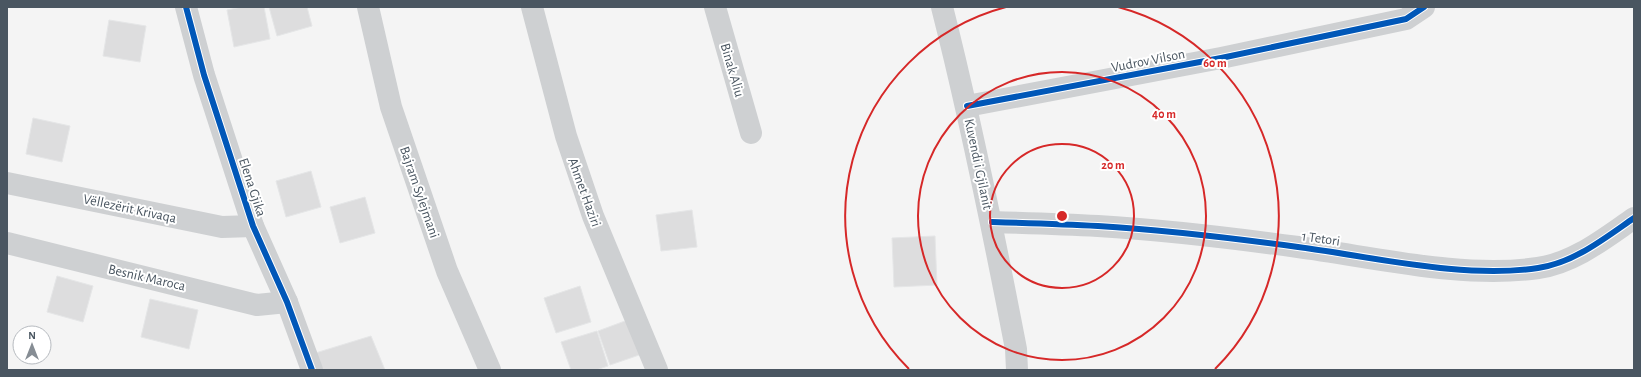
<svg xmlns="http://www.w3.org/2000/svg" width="1641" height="377" viewBox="0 0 1641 377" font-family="'Alegreya Sans',sans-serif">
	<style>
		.building { fill: #ddddde; stroke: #e5e6e7 }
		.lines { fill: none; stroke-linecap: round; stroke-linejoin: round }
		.street { stroke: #ced0d2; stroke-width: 22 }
		.cycleway-casing { stroke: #fff; stroke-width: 8 }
		.cycleway { stroke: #0057b8; stroke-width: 6 }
		.ring { fill: none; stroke: #d62828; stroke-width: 2 }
		.labels { text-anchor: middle; stroke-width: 4; stroke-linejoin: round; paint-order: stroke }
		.street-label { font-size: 14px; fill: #4a5661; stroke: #fff }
		.centre { fill: #d62828; stroke: #fff; stroke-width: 2 }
		.ring-label { font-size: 12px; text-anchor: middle; font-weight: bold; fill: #d62828; stroke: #fff; stroke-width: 4; stroke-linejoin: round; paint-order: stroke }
	</style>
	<rect width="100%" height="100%" fill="#f4f4f4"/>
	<g class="building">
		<path d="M 242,7 L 264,7 L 270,39 L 234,47 L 227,10 Z"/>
		<path d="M 269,7 L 307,7 L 312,26 L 277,36 Z"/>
		<path d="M 109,20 L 146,26 L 140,62 L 103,56 Z"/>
		<path d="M 33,118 L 70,126 L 62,162 L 26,154 Z"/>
		<path d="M 311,171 L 321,207 L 286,217 L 276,181 Z"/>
		<path d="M 365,197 L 375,233 L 340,243 L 330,207 Z"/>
		<path d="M 692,210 L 697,247 L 661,251 L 656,215 Z"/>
		<path d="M 935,236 L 937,285 L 894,287 L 892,238 Z"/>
		<path d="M 57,276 L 93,286 L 83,322 L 47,312 Z"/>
		<path d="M 580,286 L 591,322 L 556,333 L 544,298 Z"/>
		<path d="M 150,299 L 198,310 L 189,349 L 141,337 Z"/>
		<path d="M 633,318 L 645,353 L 610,365 L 598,331 Z"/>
		<path d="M 597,331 L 608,366 L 596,370 L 571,370 L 561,342 Z"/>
		<path d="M 371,336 L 385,370 L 315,370 L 309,355 Z"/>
	</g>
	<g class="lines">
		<g class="street">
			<path d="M 186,7 L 204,75 L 253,226 L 287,302 L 312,370"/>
			<path d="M 368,7 L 391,107 L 447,271 L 490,370"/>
			<path d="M 532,7 L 566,136 L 593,216 L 657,370"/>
			<path d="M 715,7 L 751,133"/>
			<path d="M 942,7 C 971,121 994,235 1016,349 L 1017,370"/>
			<path d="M 967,106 L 1221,58 L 1406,19 L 1424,7"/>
			<path d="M 7,183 L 222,227 L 253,226"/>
			<path d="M 992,222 C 1027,223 1062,224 1098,226 C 1165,230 1232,238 1298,247 C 1374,257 1463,279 1538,268 C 1574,263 1605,238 1634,218"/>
			<path d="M 7,243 L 257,305 L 287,302"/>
		</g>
		<defs>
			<g id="cycleway">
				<path d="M 186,7 L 204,75 L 253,226 L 287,302 L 312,370"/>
				<path d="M 967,106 L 1221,58 L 1406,19 L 1424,7"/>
				<path d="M 992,222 C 1027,223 1062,224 1098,226 C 1165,230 1232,238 1298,247 C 1374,257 1463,279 1538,268 C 1574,263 1605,238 1634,218"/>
			</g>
		</defs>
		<use href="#cycleway" class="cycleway-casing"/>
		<use href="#cycleway" class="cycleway"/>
	</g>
	<g class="ring">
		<circle cx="1062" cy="216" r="72"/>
		<circle cx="1062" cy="216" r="144"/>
		<path d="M909 369A216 216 0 0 1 1006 7M1118 7A216 216 0 0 1 1215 369"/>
	</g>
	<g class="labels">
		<g class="street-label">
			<text transform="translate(1148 60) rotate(-11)" y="5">Vudrov Vilson</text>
			<text transform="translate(733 70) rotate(74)" y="5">Binak Aliu</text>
			<text transform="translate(979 164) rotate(78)" y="5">Kuvendi i Gjilanit</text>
			<text transform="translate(253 187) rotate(72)" y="5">Elena Gjika</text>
			<text transform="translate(420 192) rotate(71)" y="5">Bajram Sylejmani</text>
			<text transform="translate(585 192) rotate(70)" y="5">Ahmet Haziri</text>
			<text transform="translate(130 208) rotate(12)" y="5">Vëllezërit Krivaqa</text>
			<text transform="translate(1321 238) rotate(8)" y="5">1 Tetori</text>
			<text transform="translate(147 277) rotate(13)" y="5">Besnik Maroca</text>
		</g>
	</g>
	<circle cx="1062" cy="216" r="6" class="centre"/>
	<g class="ring-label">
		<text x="1215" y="67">60 m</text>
		<text x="1164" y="118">40 m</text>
		<text x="1113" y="169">20 m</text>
	</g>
	<rect width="1641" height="377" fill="none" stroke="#4a5661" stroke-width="16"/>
	<g transform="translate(32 345)"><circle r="19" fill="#ffffff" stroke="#b7bbc0"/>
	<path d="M0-3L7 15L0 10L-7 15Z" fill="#868d94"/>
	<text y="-6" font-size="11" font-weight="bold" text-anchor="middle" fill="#4a5661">N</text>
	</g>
</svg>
